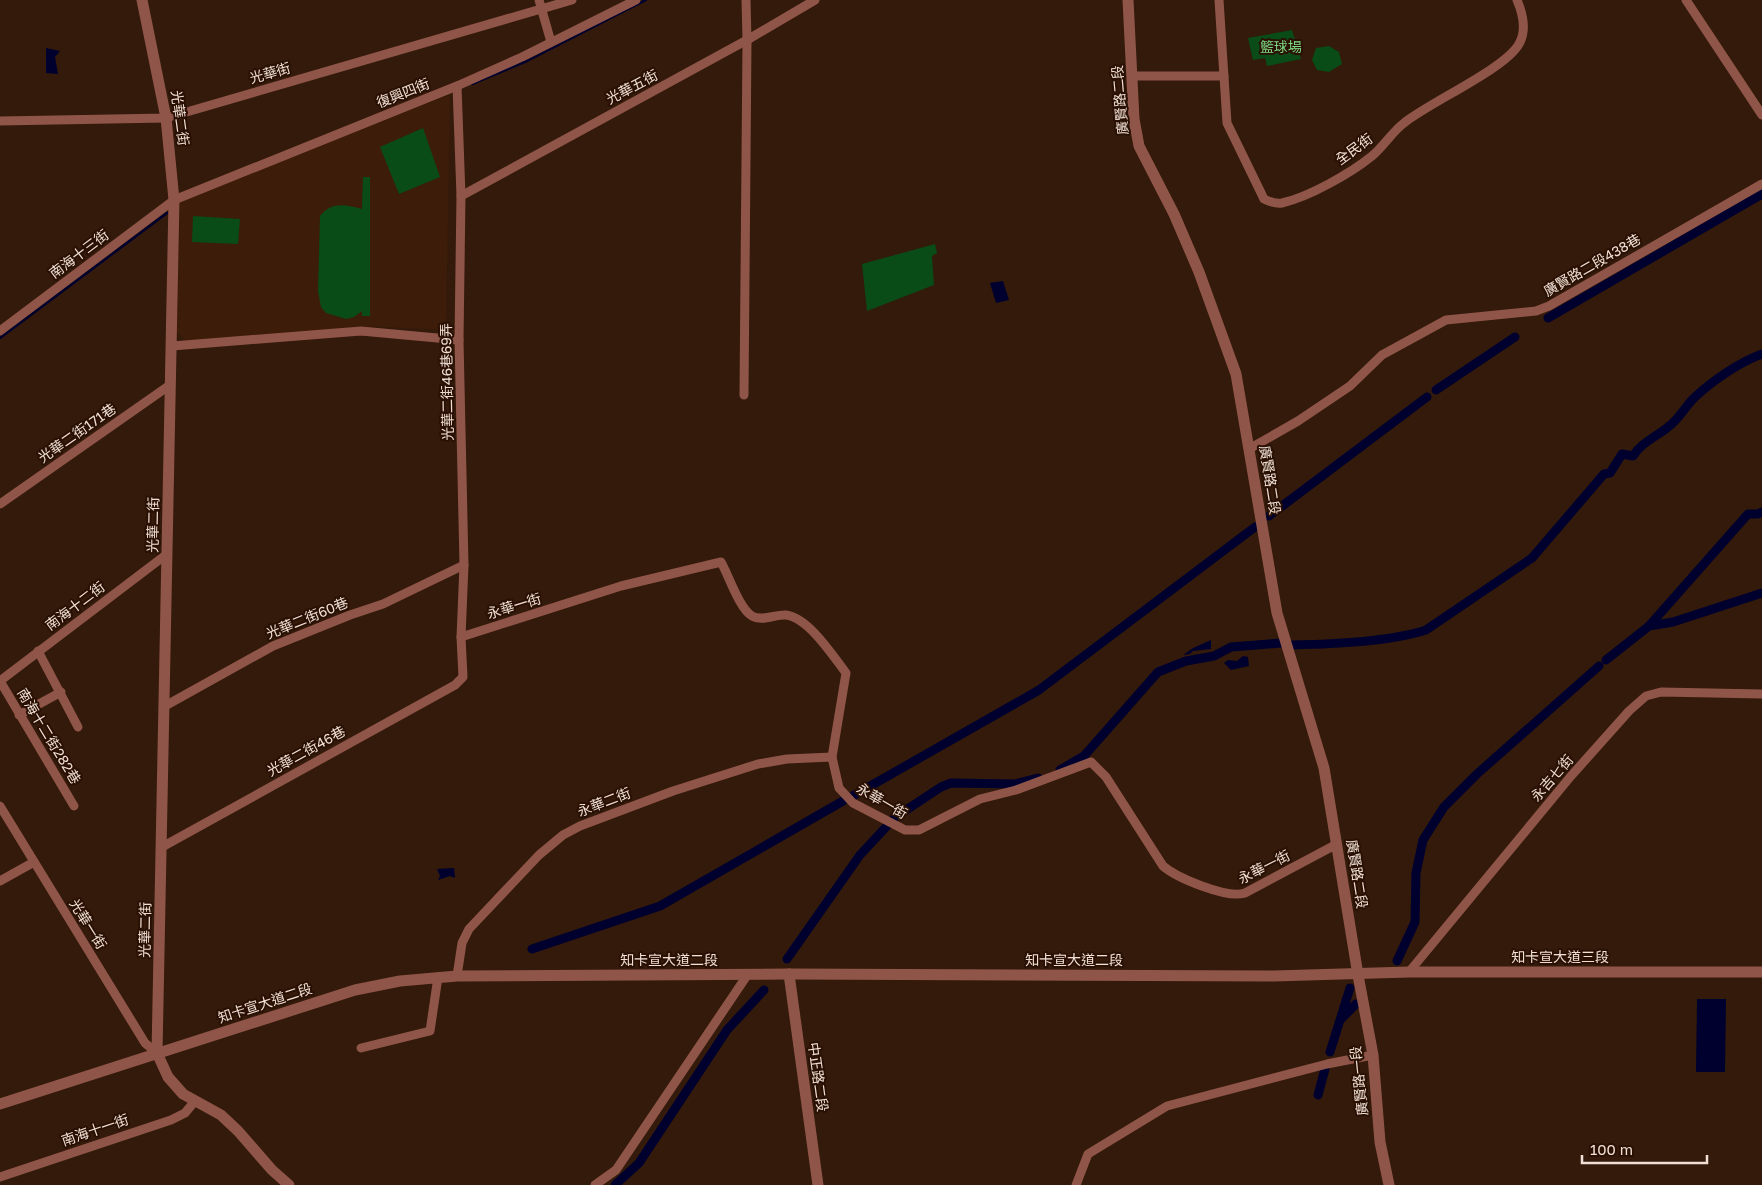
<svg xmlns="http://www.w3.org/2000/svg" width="1762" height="1185" viewBox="0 0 1762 1185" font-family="'Golos Text','Noto Sans TC',sans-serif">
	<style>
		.built { fill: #3d1d09 }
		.green { fill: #094c17 }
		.water { fill: #00002f }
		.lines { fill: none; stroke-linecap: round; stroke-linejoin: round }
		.stream { stroke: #00002f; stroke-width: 2.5 }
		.canal { stroke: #00002f; stroke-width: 9 }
		.minor { stroke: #905549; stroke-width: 9 }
		.tertiary { stroke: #905549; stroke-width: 11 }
		.labels { text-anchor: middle; stroke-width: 4; stroke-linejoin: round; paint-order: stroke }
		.park-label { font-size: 14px; fill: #7cda83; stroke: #291003 }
		.street-label { font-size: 14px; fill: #f1dfd5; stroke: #291003 }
	</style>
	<rect width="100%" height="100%" fill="#331a0a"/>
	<path class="built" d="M 450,95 L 446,330 L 360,326 L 191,346 L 177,332 L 180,197 Z"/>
	<g class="green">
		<path d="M 1292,30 L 1301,59 L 1267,66 L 1265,58 L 1253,60 L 1248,38 Z"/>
		<path d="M 1329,46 L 1339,52 L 1342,64 L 1329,72 L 1317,70 L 1312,60 L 1316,48 Z"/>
		<path d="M 423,128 L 440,177 L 399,194 L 380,147 Z"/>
		<path d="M 363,177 L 370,177 L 370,316 L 362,316 L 362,311 L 354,317 L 346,319 L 326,313 L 321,307 L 318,291 L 320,216 C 332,201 346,205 362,209 Z"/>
		<path d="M 193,216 L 240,219 L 238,244 L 192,242 Z"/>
		<path d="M 935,244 L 937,253 L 932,256 L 934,285 L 867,311 L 862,264 Z"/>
	</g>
	<g class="water">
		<path d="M 46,48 L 60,51 L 55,57 L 58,74 L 46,73 Z"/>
		<path d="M 1003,281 L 1009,300 L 996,303 L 990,283 Z"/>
		<path d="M 1211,640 L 1211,649 L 1193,651 L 1190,654 L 1183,655 L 1193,648 Z"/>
		<path d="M 1243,656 L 1248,657 L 1249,666 L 1231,670 L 1224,663 L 1228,660 L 1237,661 Z"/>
		<path d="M 454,868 L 455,878 L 450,876 L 438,880 L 440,876 L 437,869 Z"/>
		<path d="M 1697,999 L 1726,999 L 1725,1072 L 1696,1072 Z"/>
	</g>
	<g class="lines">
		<g class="stream">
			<path d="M 472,84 L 527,61 L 646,0"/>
			<path d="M 0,338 L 167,213"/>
		</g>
		<g class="canal">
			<path d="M 1548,318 L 1762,194"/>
			<path d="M 1436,390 L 1515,337"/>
			<path d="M 1269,516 L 1427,397"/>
			<path d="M 1649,626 L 1673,622 L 1762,593"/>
			<path d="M 1293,645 C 1333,644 1388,642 1426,630 L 1532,558 L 1604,474 L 1610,473 L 1622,454 L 1633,456 C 1642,442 1656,437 1668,427 C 1679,419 1685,407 1694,398 C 1712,381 1738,363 1762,354"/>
			<path d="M 1606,660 L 1649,626 L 1748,514 L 1758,514 L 1762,512"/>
			<path d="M 1060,770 L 1084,756 L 1158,672 L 1186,661 L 1214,656 L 1231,647 L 1281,643"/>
			<path d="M 851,797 L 1039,690 L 1255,527"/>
			<path d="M 894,818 L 941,787 L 951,783 L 1015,784 L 1038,778"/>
			<path d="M 532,949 L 660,906 L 843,801"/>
			<path d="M 787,959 L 860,855 L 887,826"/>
			<path d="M 1397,961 L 1415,922 L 1416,873 L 1423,840 L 1444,807 L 1477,774 L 1599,666"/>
			<path d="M 1342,1018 L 1356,1004"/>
			<path d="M 1330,1052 L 1350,988"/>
			<path d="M 1318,1095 L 1325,1069"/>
			<path d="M 615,1185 L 639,1163 L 727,1030 L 764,990"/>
		</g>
		<g class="minor">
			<path d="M 539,0 L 551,42"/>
			<path d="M 1219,0 L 1227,123 L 1264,199 C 1270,202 1275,204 1282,203 C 1309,197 1351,173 1372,156 C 1384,146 1392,132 1404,123 C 1430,102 1505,69 1519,44 C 1527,30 1523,14 1517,0"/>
			<path d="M 1686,0 L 1762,115"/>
			<path d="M 1133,76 L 1224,76"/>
			<path d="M 0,121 L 166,118 L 572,0"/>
			<path d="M 461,196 L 747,40 L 815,0"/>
			<path d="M 0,331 L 174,200 L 457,86 L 522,57 L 636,0"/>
			<path d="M 172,346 L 361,331 L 459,340"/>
			<path d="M 744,395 L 747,40 L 746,0"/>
			<path d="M 1249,449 L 1298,421 L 1350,386 L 1382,355 L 1446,320 L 1536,311 L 1549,306 L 1762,184"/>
			<path d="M 0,504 L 170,385"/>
			<path d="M 461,637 L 621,586 L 721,562 C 729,576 739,608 752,616 C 762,622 776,614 786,615 C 809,618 833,656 846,673 L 832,757 L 839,788 L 853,803 L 905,830 L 919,830 L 980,799 L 1016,790 L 1091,762 L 1106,777 L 1163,866 C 1177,878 1227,899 1245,893 L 1337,844"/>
			<path d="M 38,651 L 78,727"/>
			<path d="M 0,681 L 167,554"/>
			<path d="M 0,681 L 74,806"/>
			<path d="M 165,706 L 273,646 L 350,615 L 383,604 L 464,565"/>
			<path d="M 19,715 L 61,692"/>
			<path d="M 0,806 L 145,1043 L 157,1053"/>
			<path d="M 162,847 L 455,685 L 463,677 L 461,637 L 464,565 L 459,340 L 461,196 L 457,86"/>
			<path d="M 0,881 L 34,862"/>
			<path d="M 1409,972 L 1571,776 L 1629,711 L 1646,696 L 1661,692 L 1762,694"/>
			<path d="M 457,976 L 462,943 L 469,929 L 539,855 L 563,835 L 580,826 L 673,791 L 758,764 L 787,759 L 832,757"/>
			<path d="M 361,1048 L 430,1031 L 438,977"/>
			<path d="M 0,1177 L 171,1120 L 185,1113 L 195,1101"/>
			<path d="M 595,1185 L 616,1170 L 748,974"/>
			<path d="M 1076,1185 L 1088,1154 L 1167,1106 L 1327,1064 L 1373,1055"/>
		</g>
		<g class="tertiary">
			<path d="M 142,0 L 166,118 L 174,200 L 157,1053 L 168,1077 L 183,1094 L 221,1115 L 238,1131 L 272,1170 L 289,1185"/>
			<path d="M 1128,0 L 1134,119 L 1139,146 L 1174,214 L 1199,272 L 1236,374 L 1277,613 L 1324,768 L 1358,975 L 1373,1055 L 1380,1142 L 1389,1185"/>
			<path d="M 789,974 L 818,1185"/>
			<path d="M 0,1104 L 355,990 L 400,981 L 457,976 L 789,974 L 1274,976 L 1409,972 L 1762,972"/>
		</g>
	</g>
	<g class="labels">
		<g class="park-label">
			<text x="1281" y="52">籃球場</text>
		</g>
		<g class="street-label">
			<text transform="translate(270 73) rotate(-16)" y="5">光華街</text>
			<text transform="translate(632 87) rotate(-28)" y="5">光華五街</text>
			<text transform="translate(403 93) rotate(-22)" y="5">復興四街</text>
			<text transform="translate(1120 100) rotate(-95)" y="5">廣賢路二段</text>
			<text transform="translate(180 118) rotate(82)" y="5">光華二街</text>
			<text transform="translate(1354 149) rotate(-36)" y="5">全民街</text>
			<text transform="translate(79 254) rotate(-37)" y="5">南海十三街</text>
			<text transform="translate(1592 265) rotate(-30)" y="5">廣賢路二段438巷</text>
			<text transform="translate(447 382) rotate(-91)" y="5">光華二街46巷69弄</text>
			<text transform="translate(77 433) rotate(-35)" y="5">光華二街171巷</text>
			<text transform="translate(1270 480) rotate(81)" y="5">廣賢路二段</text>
			<text transform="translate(153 525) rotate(-89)" y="5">光華二街</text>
			<text transform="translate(75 606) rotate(-37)" y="5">南海十二街</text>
			<text transform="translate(514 606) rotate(-17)" y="5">永華一街</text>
			<text transform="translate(307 618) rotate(-22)" y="5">光華二街60巷</text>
			<text transform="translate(49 736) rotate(59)" y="5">南海十二街282巷</text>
			<text transform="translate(306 751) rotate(-29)" y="5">光華二街46巷</text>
			<text transform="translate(1552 778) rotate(-49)" y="5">永吉七街</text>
			<text transform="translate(882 801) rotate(30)" y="5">永華一街</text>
			<text transform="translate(604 802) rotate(-21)" y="5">永華二街</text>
			<text transform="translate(1264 867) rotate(-27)" y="5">永華一街</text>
			<text transform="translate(1357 874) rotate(81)" y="5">廣賢路二段</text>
			<text transform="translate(88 924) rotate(58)" y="5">光華一街</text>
			<text transform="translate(145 930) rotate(-89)" y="5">光華二街</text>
			<text x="1560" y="962">知卡宣大道三段</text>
			<text x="669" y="965">知卡宣大道二段</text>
			<text x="1074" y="965">知卡宣大道二段</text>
			<text transform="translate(265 1003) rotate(-18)" y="5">知卡宣大道二段</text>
			<text transform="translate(818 1077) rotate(82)" y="5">中正路二段</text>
			<text transform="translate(1359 1081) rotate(-96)" y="5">廣賢路一段</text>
			<text transform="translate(95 1130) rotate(-19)" y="5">南海十一街</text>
		</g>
	</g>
	<path d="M1582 1155v8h125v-8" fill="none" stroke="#f1dfd5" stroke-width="2.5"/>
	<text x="1590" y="1155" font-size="15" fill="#f1dfd5" stroke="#291003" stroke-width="4" paint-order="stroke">100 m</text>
</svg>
